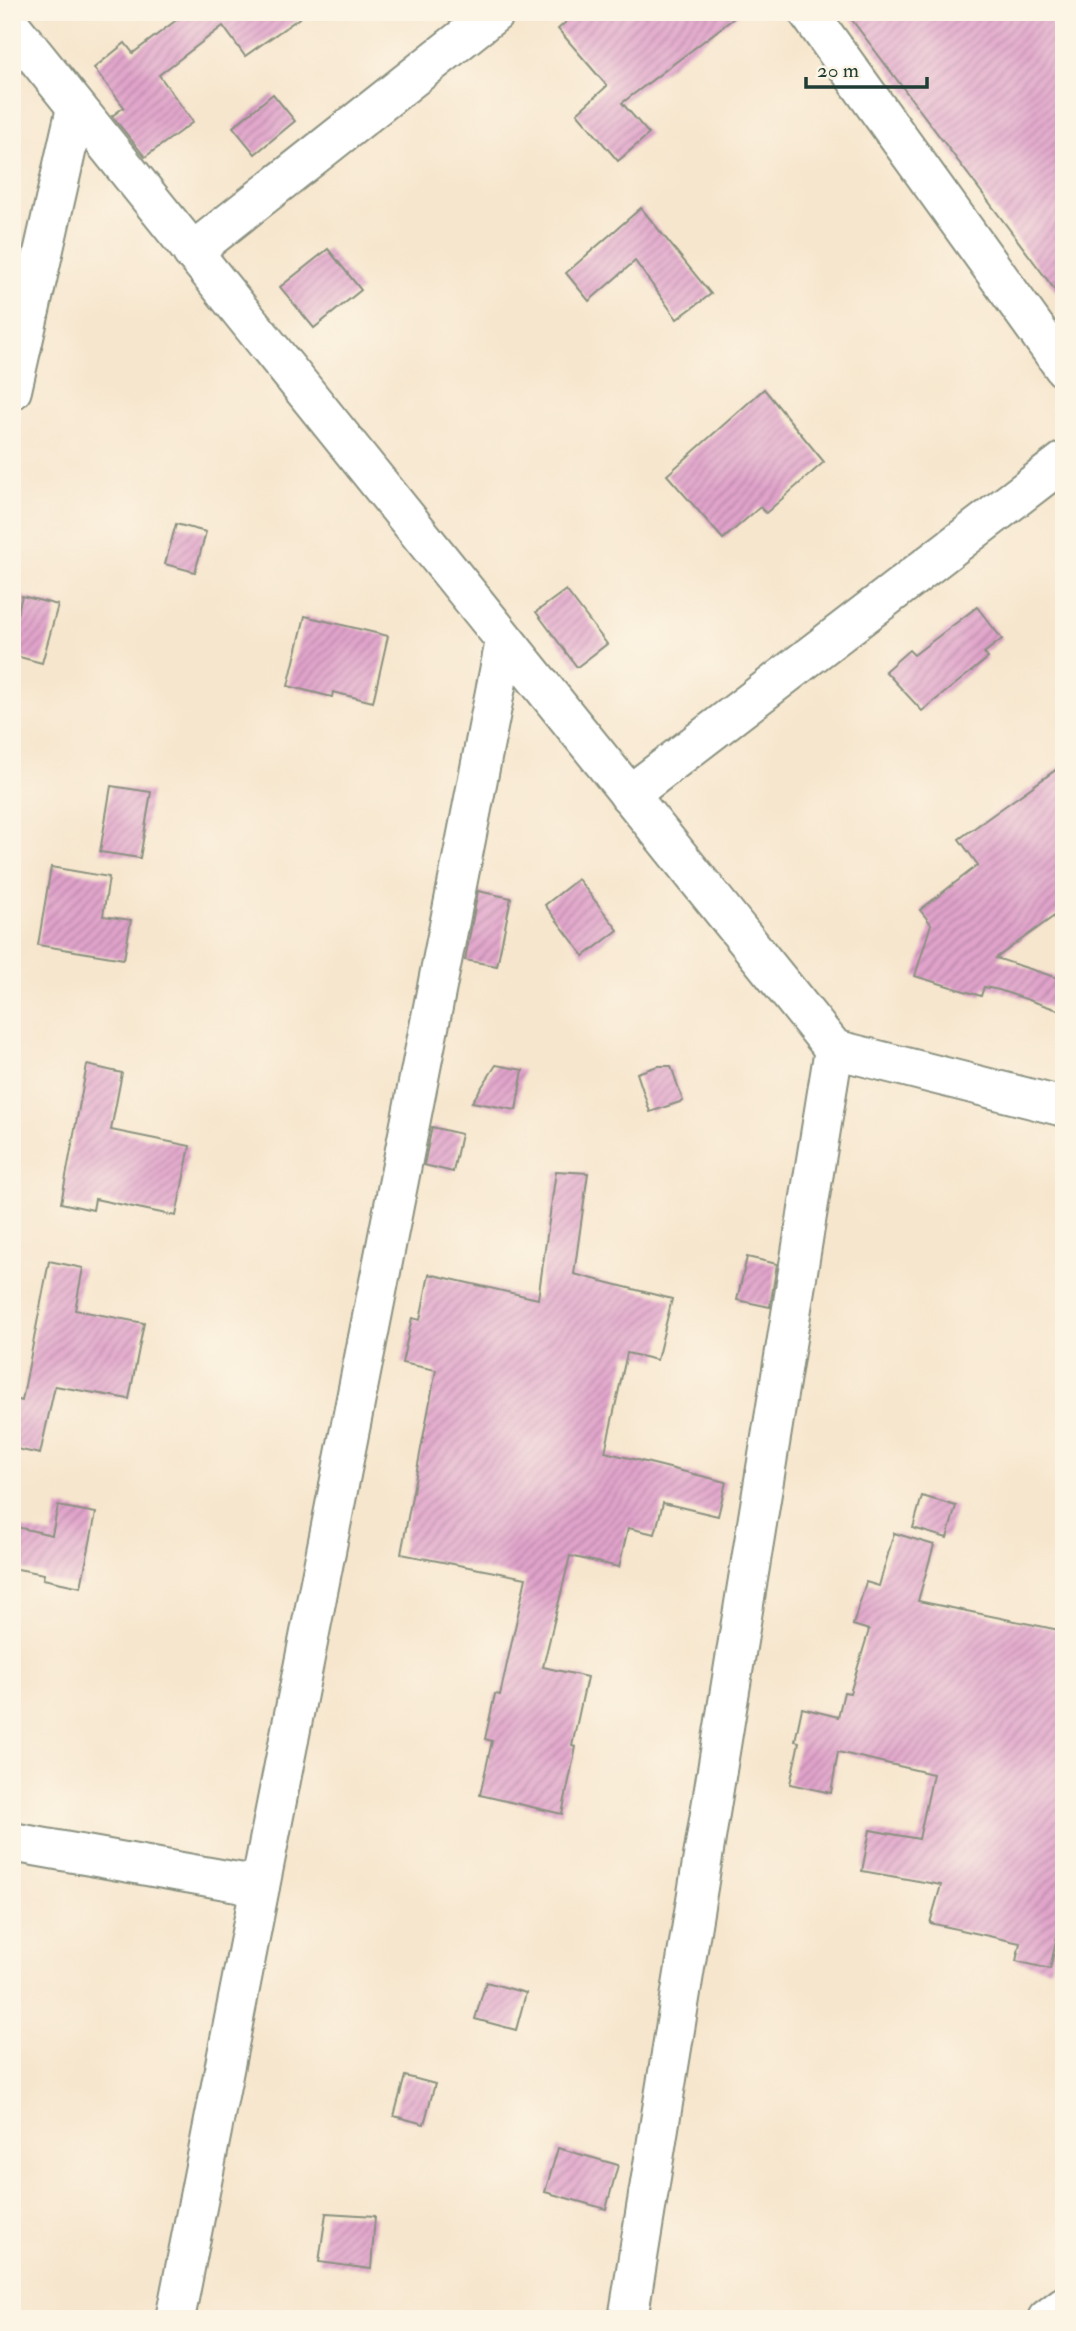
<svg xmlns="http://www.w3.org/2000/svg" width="1076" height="2331" viewBox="0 0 1076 2331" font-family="'IM FELL Double Pica',serif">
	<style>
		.building { fill: url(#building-hatch) }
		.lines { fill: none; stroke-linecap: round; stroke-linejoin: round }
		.minor-casing { stroke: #8b9281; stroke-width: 42 }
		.minor { stroke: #fff; stroke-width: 38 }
	</style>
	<defs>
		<pattern id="building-hatch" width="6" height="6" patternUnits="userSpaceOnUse" patternTransform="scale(1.75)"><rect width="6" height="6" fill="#e1a3cb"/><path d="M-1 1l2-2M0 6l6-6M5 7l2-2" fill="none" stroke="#b686a6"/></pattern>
	</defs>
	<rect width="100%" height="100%" fill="#fcf5e5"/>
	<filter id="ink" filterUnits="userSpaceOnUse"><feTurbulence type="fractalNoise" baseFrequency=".0143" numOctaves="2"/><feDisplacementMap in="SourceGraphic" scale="14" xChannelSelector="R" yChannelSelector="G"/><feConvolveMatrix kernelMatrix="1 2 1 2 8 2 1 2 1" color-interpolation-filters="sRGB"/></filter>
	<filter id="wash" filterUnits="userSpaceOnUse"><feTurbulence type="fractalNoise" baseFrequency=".00686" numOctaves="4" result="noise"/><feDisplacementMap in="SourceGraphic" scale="28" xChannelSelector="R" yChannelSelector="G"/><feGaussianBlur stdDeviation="1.57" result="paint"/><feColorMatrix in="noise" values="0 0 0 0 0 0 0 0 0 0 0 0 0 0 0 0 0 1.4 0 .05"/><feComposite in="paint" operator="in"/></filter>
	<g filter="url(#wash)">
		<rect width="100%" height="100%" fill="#f7e6ce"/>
		<g id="blocks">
			<g class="building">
				<path d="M 187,12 L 308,12 L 245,56 L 223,26 L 159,75 L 193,122 L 145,157 L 112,116 L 124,107 L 94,68 L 125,43 L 133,53 Z"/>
				<path d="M 577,12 L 742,12 L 622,103 L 649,134 L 618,161 L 577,113 L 607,86 L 558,29 Z"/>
				<path d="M 846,12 L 1064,12 L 1064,302 Z"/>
				<path d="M 273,94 L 295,121 L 255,154 L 233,127 Z"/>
				<path d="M 641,208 L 711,294 L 677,319 L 635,261 L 589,301 L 566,273 Z"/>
				<path d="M 328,249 L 361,290 L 314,328 L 280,287 Z"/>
				<path d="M 764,389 L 824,462 L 766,513 L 760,507 L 723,539 L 667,475 Z"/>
				<path d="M 176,524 L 206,532 L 195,572 L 165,564 Z"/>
				<path d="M 566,590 L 607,644 L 577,667 L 536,612 Z"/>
				<path d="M 22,596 L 58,605 L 42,663 L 12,655 L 12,634 Z"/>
				<path d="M 977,607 L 1002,639 L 984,653 L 988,658 L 922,711 L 885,671 L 909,650 L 914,655 Z"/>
				<path d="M 305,616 L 388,636 L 373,702 L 333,692 L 332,697 L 288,686 Z"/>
				<path d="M 1064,764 L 1064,909 L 996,958 L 1064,980 L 1064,1012 L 999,990 L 984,987 L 981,996 L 915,976 L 931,924 L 920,910 L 978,865 L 959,839 Z"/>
				<path d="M 111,786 L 151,792 L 140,858 L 100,852 Z"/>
				<path d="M 51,867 L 109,877 L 103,916 L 131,920 L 124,959 L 38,945 Z"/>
				<path d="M 578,879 L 618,930 L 584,956 L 545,905 Z"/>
				<path d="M 478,891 L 511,898 L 497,966 L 465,960 Z"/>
				<path d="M 87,1065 L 122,1073 L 111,1130 L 190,1146 L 176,1216 L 95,1199 L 93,1210 L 61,1203 Z"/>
				<path d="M 496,1065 L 523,1070 L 516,1110 L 472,1102 Z"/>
				<path d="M 658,1066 L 671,1066 L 683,1101 L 650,1112 L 637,1073 Z"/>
				<path d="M 432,1127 L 461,1134 L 453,1172 L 424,1165 Z"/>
				<path d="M 556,1171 L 588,1173 L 574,1274 L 672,1299 L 657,1360 L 627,1353 L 605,1452 L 726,1482 L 718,1516 L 663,1503 L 655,1534 L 628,1528 L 619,1567 L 570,1556 L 543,1667 L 587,1677 L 572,1746 L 576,1747 L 562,1814 L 480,1795 L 492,1741 L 485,1739 L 495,1694 L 500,1695 L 526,1578 L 401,1554 L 436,1370 L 402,1363 L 412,1318 L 420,1320 L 429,1274 L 538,1299 Z"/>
				<path d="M 747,1257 L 777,1264 L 770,1307 L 737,1300 Z"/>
				<path d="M 49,1261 L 83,1268 L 75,1310 L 144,1323 L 129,1399 L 55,1386 L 40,1454 L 12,1448 L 12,1398 L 22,1401 Z"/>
				<path d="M 922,1496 L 956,1506 L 947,1538 L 913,1528 Z"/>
				<path d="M 58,1506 L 96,1513 L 81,1587 L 43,1579 L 44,1574 L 12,1568 L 12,1526 L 52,1535 Z"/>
				<path d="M 894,1533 L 934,1545 L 918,1601 L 1064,1631 L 1064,1937 L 1057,1936 L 1050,1969 L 1016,1961 L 1020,1943 L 930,1923 L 941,1885 L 862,1871 L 870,1830 L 919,1839 L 933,1774 L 838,1752 L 831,1793 L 790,1784 L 799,1742 L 795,1741 L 802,1708 L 838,1717 L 844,1692 L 850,1693 L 869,1630 L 853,1625 L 866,1582 L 879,1586 Z"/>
				<path d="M 486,1982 L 526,1993 L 516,2030 L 475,2019 Z"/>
				<path d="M 405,2076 L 435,2084 L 424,2124 L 394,2116 Z"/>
				<path d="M 558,2148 L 618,2165 L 606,2209 L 545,2192 Z"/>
				<path d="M 326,2213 L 375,2216 L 371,2269 L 319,2262 Z"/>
			</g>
		</g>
	</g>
	<g filter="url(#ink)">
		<use href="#blocks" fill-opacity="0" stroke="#8b9281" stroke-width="2"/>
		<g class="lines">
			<defs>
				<g id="minor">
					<path d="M 808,12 L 1064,368"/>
					<path d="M 12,27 L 834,1049 L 1064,1107"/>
					<path d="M 192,252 L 496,12"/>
					<path d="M 12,390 L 76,108"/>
					<path d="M 629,795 L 1064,461"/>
					<path d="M 12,1842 L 260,1886"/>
					<path d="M 175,2319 L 505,641"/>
					<path d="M 628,2319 L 834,1049"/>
					<path d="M 1047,2319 L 1064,2306"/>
				</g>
			</defs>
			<use href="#minor" class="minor-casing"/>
			<use href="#minor" class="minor"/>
		</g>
	</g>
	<rect width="1076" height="2331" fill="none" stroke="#fcf5e5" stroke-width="42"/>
	<path d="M806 77v10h121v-10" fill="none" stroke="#1f3d34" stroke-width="3.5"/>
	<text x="817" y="77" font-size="21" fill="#1f3d34" stroke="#fcf5e5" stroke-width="5" paint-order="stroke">20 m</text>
</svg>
